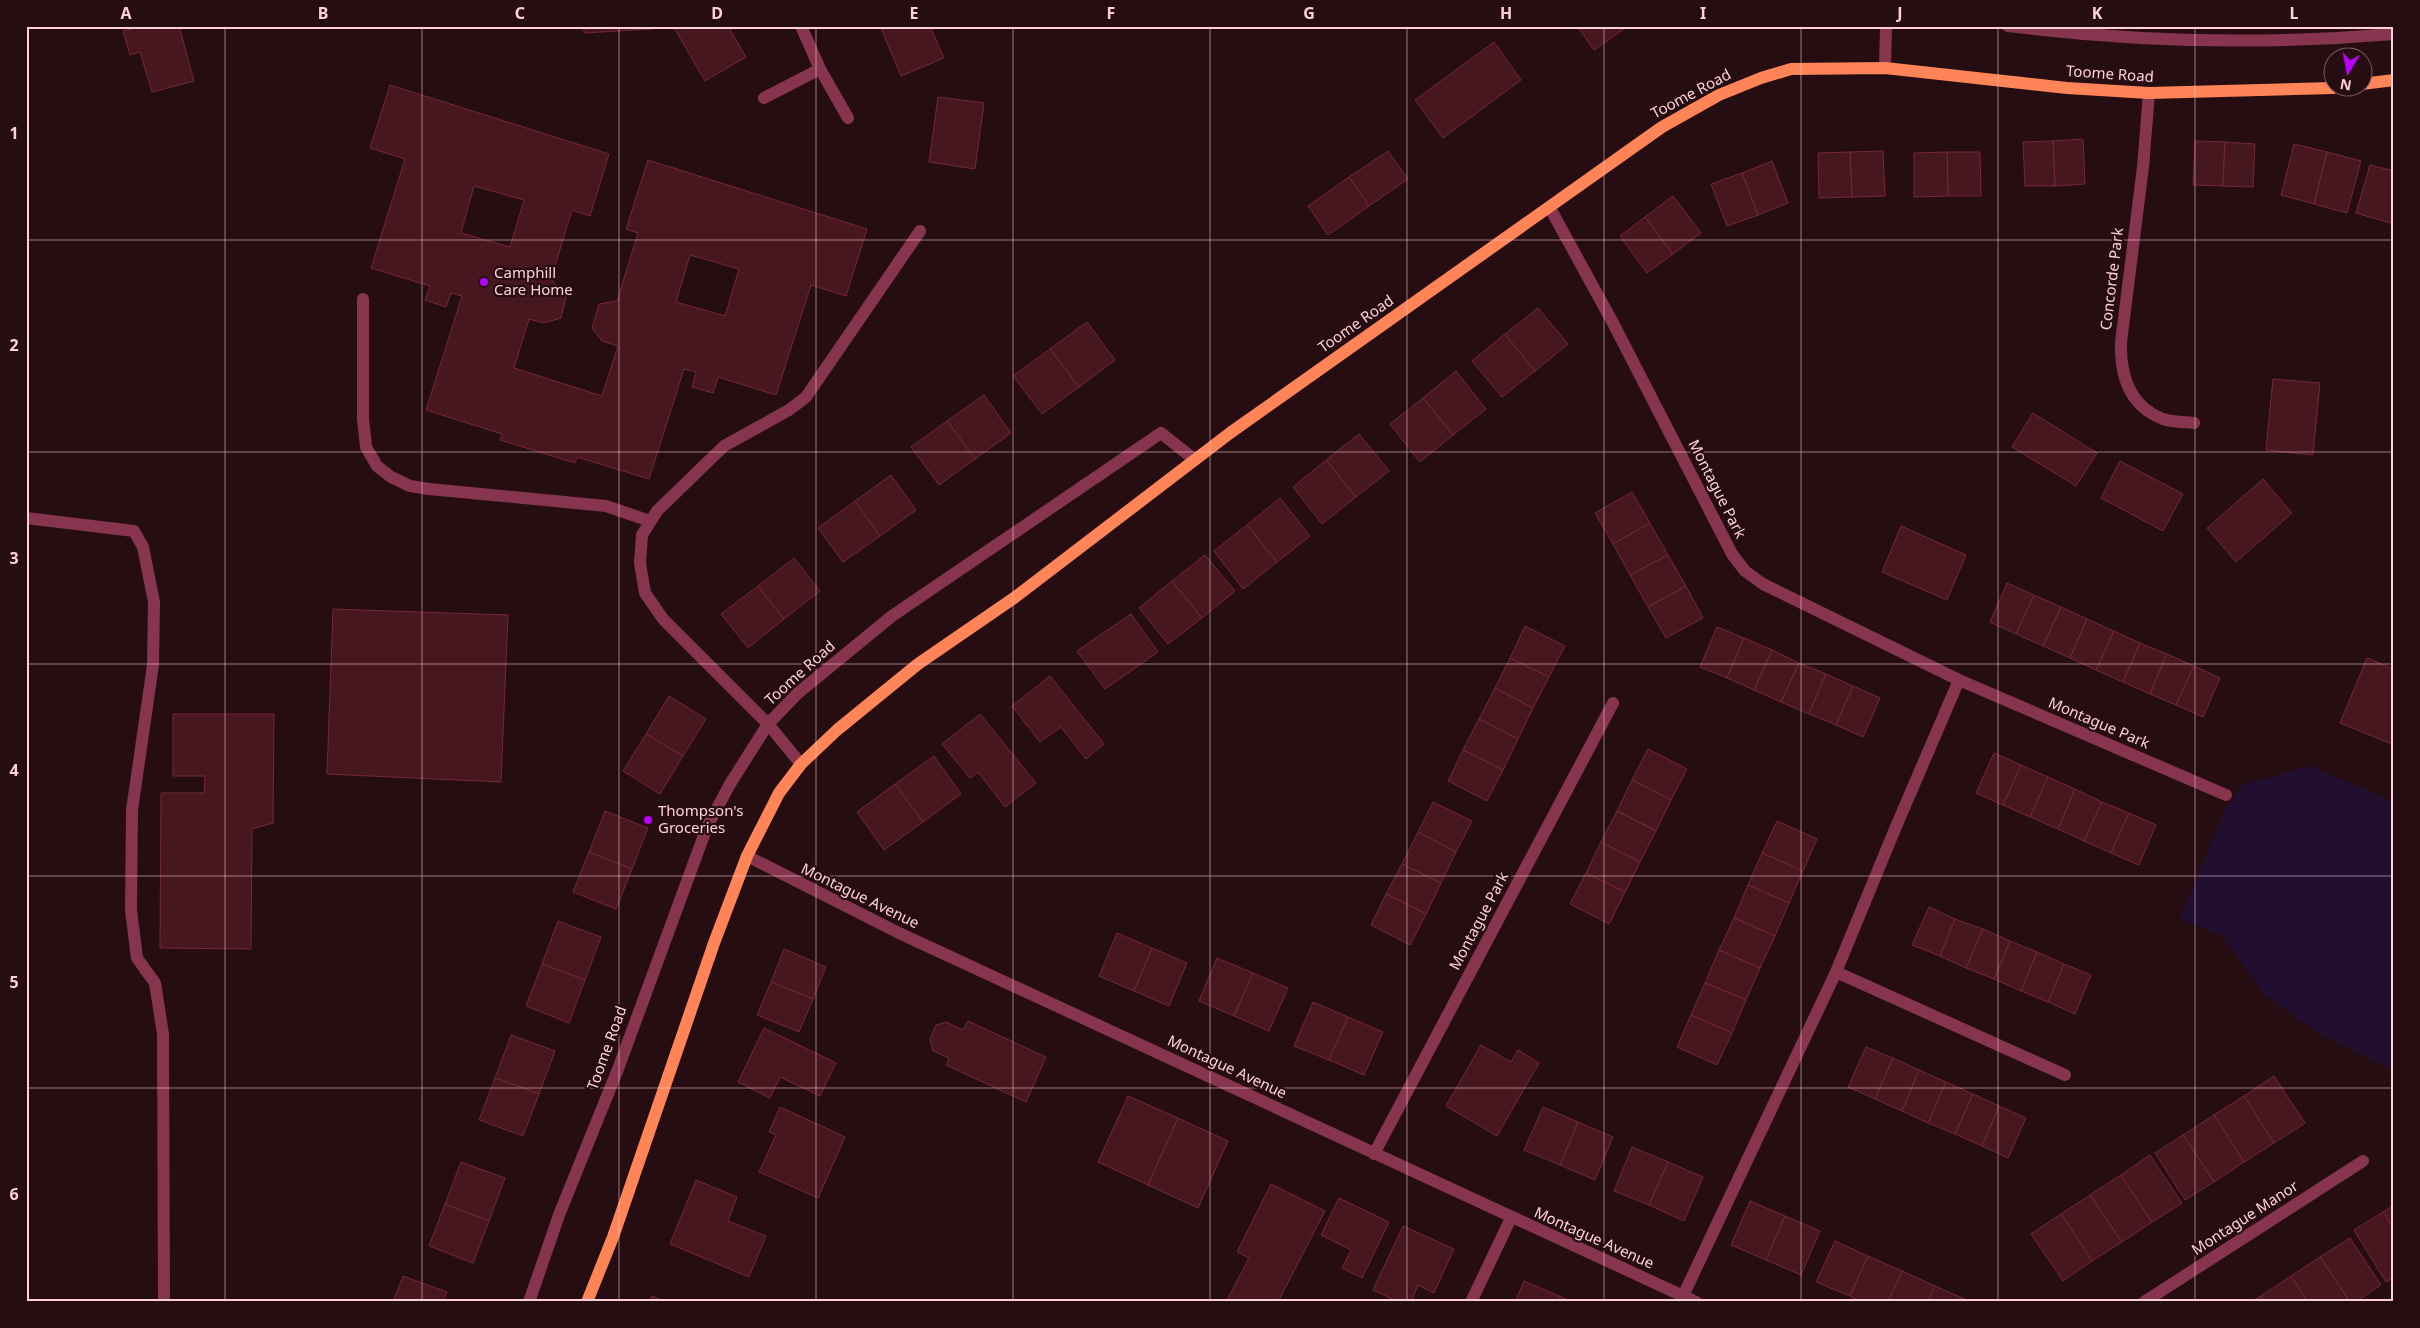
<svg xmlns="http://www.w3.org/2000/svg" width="2420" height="1328" viewBox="0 0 2420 1328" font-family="'Noto Sans',sans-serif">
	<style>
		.green { fill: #220f2f }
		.building { fill: #47171f; stroke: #752834; fill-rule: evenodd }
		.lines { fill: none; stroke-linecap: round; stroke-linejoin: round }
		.minor { stroke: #87354f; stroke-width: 12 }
		.major { stroke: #ff8457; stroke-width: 12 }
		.grid { fill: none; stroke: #ffd0dc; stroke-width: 1; stroke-opacity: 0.55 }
		.poi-dot { fill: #b900fb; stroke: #250d11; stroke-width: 2 }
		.labels { text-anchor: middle; stroke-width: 4.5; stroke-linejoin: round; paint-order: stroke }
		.street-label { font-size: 15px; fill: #ffd0dc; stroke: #250d11 }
		.poi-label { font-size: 15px; fill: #ffd0dc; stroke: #250d11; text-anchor: start }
		.neatline { fill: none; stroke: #ffd0dc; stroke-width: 2 }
		.grid-label { font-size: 16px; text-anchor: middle; font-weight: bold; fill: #ffd0dc }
	</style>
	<rect width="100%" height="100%" fill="#250d11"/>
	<path class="green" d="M 2310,766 L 2394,802 L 2394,1070 L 2310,1028 L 2264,994 L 2221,935 L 2180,919 L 2225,809 L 2242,785 Z"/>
	<g class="building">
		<path d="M 131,26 L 179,26 L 194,81 L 152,92 L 140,52 L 130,55 L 123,31 L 132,29 Z"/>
		<path d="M 584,26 L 652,26 L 652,29 L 584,33 Z"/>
		<path d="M 673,26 L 728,26 L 746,57 L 705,81 Z"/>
		<path d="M 880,26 L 930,26 L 944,58 L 901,76 Z"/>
		<path d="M 1577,26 L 1628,26 L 1594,50 Z"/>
		<path d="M 1494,42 L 1521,80 L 1443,138 L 1415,100 Z"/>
		<path d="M 390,85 L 609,154 L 590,216 L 572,210 L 551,279 L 566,297 L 561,318 L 544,323 L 529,319 L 514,368 L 602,396 L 618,346 L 602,341 L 592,328 L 599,304 L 617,301 L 638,233 L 626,229 L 648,160 L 867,229 L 846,296 L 811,285 L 776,395 L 718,377 L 713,393 L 692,387 L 696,372 L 684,369 L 649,479 L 577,457 L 575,463 L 500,440 L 502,434 L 426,410 L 462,296 L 451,293 L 446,307 L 425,300 L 430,286 L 371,268 L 405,159 L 370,148 ZM 474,186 L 524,200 L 510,247 L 461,233 ZM 690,255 L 739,269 L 725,316 L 676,302 Z"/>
		<path d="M 938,97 L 984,103 L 975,169 L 929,162 Z"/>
		<path d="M 2083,139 L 2085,184 L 2055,186 L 2053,141 Z"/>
		<path d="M 2053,141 L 2055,186 L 2025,186 L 2023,142 Z"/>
		<path d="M 2195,141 L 2225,142 L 2223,186 L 2193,185 Z"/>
		<path d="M 2225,142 L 2255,144 L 2253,187 L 2223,186 Z"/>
		<path d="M 2294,144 L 2327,152 L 2314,204 L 2281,195 Z"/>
		<path d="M 1388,151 L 1408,179 L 1369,206 L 1349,177 Z"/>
		<path d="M 1883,151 L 1885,196 L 1852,197 L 1850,152 Z"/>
		<path d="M 1850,152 L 1852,197 L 1819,198 L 1818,153 Z"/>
		<path d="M 1947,152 L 1980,152 L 1981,196 L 1948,196 Z"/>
		<path d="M 1947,152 L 1948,196 L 1914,197 L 1914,153 Z"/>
		<path d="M 2327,152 L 2361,161 L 2347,213 L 2314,204 Z"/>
		<path d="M 1772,161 L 1788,203 L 1758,215 L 1742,173 Z"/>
		<path d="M 2370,165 L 2394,171 L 2394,212 L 2390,223 L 2356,213 Z"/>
		<path d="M 1742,173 L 1758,215 L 1727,226 L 1711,184 Z"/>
		<path d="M 1349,177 L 1369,206 L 1328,235 L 1308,206 Z"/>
		<path d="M 1673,196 L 1701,233 L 1673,254 L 1645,217 Z"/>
		<path d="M 1645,217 L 1673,254 L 1647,273 L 1620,236 Z"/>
		<path d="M 1538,308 L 1568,344 L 1535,371 L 1505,334 Z"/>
		<path d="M 1087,322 L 1115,360 L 1079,387 L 1050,349 Z"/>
		<path d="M 1505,334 L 1535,371 L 1502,397 L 1472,361 Z"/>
		<path d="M 1050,349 L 1079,387 L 1042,414 L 1013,376 Z"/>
		<path d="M 1456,371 L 1486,409 L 1453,435 L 1423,398 Z"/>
		<path d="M 2273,379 L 2320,383 L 2313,455 L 2266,450 Z"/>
		<path d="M 984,395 L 1011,433 L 975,459 L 947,421 Z"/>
		<path d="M 1423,398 L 1453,435 L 1420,462 L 1390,424 Z"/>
		<path d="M 2033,413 L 2097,453 L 2076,486 L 2012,447 Z"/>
		<path d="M 947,421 L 975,459 L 939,485 L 911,447 Z"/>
		<path d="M 1359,434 L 1389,471 L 1356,497 L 1326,460 Z"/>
		<path d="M 1326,460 L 1356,497 L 1322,524 L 1293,487 Z"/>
		<path d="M 2120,461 L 2183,494 L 2163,531 L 2101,498 Z"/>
		<path d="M 891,475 L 916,510 L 880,536 L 855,501 Z"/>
		<path d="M 2263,479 L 2292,513 L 2236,562 L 2207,528 Z"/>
		<path d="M 1632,492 L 1650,523 L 1613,544 L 1595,513 Z"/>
		<path d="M 1280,498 L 1310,536 L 1277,562 L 1247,525 Z"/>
		<path d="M 855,501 L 880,536 L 843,562 L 818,528 Z"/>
		<path d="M 1650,523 L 1668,555 L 1630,575 L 1613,544 Z"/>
		<path d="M 1247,525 L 1277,562 L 1243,589 L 1214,551 Z"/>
		<path d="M 1901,526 L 1966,555 L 1947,600 L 1882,572 Z"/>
		<path d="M 1205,555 L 1235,591 L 1202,618 L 1172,581 Z"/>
		<path d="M 1668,555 L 1686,586 L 1648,607 L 1630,575 Z"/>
		<path d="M 794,558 L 820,591 L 784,619 L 758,586 Z"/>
		<path d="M 1172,581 L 1202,618 L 1168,644 L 1139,608 Z"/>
		<path d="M 2007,583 L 2034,595 L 2016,634 L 1990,622 Z"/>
		<path d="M 758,586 L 784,619 L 748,648 L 721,614 Z"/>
		<path d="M 1686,586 L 1703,618 L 1666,638 L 1648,607 Z"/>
		<path d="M 2034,595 L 2061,607 L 2043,646 L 2016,634 Z"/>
		<path d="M 2061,607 L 2087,619 L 2070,658 L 2043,646 Z"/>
		<path d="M 333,609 L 508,615 L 501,782 L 327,774 Z"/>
		<path d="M 1131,614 L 1158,652 L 1105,689 L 1077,651 Z"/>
		<path d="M 2087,619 L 2114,631 L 2096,670 L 2070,658 Z"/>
		<path d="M 1525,626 L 1565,646 L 1549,677 L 1510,658 Z"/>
		<path d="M 1717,627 L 1744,638 L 1727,678 L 1700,667 Z"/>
		<path d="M 2114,631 L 2140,643 L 2123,682 L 2096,670 Z"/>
		<path d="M 1744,638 L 1772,650 L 1754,690 L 1727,678 Z"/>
		<path d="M 2140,643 L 2167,654 L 2150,694 L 2123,682 Z"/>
		<path d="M 1772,650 L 1799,663 L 1781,702 L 1754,690 Z"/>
		<path d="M 2167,654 L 2194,666 L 2176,705 L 2150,694 Z"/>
		<path d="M 1510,658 L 1549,677 L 1533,708 L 1495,688 Z"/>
		<path d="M 2367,658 L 2394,669 L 2394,718 L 2392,723 L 2394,724 L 2394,745 L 2340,723 Z"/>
		<path d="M 1799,663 L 1826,674 L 1809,714 L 1781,702 Z"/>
		<path d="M 2194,666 L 2220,678 L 2203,717 L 2176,705 Z"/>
		<path d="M 1826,674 L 1853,686 L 1836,725 L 1809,714 Z"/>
		<path d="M 1050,676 L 1104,744 L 1086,759 L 1061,727 L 1040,742 L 1012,706 Z"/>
		<path d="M 1853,686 L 1880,698 L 1863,737 L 1836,725 Z"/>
		<path d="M 1495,688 L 1533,708 L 1518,739 L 1479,719 Z"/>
		<path d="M 669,696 L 706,719 L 683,756 L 646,734 Z"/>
		<path d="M 173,714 L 274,714 L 273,823 L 252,829 L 251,949 L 160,948 L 161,793 L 204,793 L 205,776 L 173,776 Z"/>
		<path d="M 980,714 L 1036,783 L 1005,807 L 978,772 L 970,778 L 942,744 Z"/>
		<path d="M 1479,719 L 1518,739 L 1503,770 L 1463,750 Z"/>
		<path d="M 646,734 L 683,756 L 660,794 L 623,771 Z"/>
		<path d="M 1648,749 L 1687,769 L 1671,800 L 1632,780 Z"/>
		<path d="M 1463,750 L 1503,770 L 1487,801 L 1448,781 Z"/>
		<path d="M 1994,753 L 2021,765 L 2003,805 L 1976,793 Z"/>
		<path d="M 934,756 L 961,794 L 923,822 L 895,784 Z"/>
		<path d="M 2021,765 L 2048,777 L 2030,817 L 2003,805 Z"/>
		<path d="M 2048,777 L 2075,789 L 2058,829 L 2030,817 Z"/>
		<path d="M 1632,780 L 1671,800 L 1656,831 L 1617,811 Z"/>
		<path d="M 895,784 L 923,822 L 884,850 L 857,812 Z"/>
		<path d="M 2075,789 L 2102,802 L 2084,841 L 2058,829 Z"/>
		<path d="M 1433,802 L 1472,821 L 1456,852 L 1418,832 Z"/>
		<path d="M 2102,802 L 2129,813 L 2111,853 L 2084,841 Z"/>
		<path d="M 605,811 L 648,828 L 632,869 L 589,852 Z"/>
		<path d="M 1617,811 L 1656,831 L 1640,862 L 1601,842 Z"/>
		<path d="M 2129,813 L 2156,825 L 2139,865 L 2111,853 Z"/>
		<path d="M 1777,821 L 1817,839 L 1803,871 L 1762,853 Z"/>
		<path d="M 1418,832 L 1456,852 L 1441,883 L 1402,864 Z"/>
		<path d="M 1601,842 L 1640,862 L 1625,892 L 1586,873 Z"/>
		<path d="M 589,852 L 632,869 L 616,909 L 573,892 Z"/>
		<path d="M 1762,853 L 1803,871 L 1789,903 L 1748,885 Z"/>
		<path d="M 1402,864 L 1441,883 L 1426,914 L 1386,894 Z"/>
		<path d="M 1586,873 L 1625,892 L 1609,924 L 1570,904 Z"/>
		<path d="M 1748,885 L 1789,903 L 1775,936 L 1734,918 Z"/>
		<path d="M 1386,894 L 1426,914 L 1410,945 L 1371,925 Z"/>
		<path d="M 1929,907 L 1955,919 L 1940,956 L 1912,945 Z"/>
		<path d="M 1734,918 L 1775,936 L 1760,968 L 1719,950 Z"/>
		<path d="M 1955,919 L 1983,929 L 1966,968 L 1940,956 Z"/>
		<path d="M 558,921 L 601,937 L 585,980 L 542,964 Z"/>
		<path d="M 1983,929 L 2010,941 L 1994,979 L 1966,968 Z"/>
		<path d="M 1117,933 L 1152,948 L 1134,991 L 1099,976 Z"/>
		<path d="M 2010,941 L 2037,952 L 2021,991 L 1994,979 Z"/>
		<path d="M 1152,948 L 1187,963 L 1169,1006 L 1134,991 Z"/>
		<path d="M 784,949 L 826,967 L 813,999 L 771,982 Z"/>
		<path d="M 1719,950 L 1760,968 L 1746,1000 L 1705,983 Z"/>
		<path d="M 2037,952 L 2064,964 L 2048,1002 L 2021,991 Z"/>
		<path d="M 1217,958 L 1253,973 L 1234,1016 L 1199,1001 Z"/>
		<path d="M 542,964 L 585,980 L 569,1023 L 526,1006 Z"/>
		<path d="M 2064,964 L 2091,975 L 2075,1014 L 2048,1002 Z"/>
		<path d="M 1253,973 L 1288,988 L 1269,1031 L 1234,1016 Z"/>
		<path d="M 771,982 L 813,999 L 799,1032 L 757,1015 Z"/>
		<path d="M 1705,983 L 1746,1000 L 1732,1033 L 1691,1015 Z"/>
		<path d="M 1313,1002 L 1348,1017 L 1329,1060 L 1294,1046 Z"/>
		<path d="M 1691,1015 L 1732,1033 L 1717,1065 L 1677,1047 Z"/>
		<path d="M 1348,1017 L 1383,1032 L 1364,1075 L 1329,1060 Z"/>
		<path d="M 968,1021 L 1046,1057 L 1026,1102 L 946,1065 L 949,1058 L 933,1051 L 930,1039 L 936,1025 L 946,1022 L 963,1030 Z"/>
		<path d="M 764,1028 L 836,1063 L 820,1096 L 780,1077 L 770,1098 L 738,1082 Z"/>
		<path d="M 511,1035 L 555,1051 L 539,1094 L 495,1078 Z"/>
		<path d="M 1481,1045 L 1511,1062 L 1518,1050 L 1539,1063 L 1497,1136 L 1446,1106 Z"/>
		<path d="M 1866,1047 L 1893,1058 L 1875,1099 L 1848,1087 Z"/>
		<path d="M 1893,1058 L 1919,1070 L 1902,1111 L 1875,1099 Z"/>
		<path d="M 1919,1070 L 1946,1082 L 1928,1123 L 1902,1111 Z"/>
		<path d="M 2274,1076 L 2305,1123 L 2274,1143 L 2244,1096 Z"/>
		<path d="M 495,1078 L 539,1094 L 523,1136 L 479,1120 Z"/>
		<path d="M 1946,1082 L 1973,1094 L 1955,1134 L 1928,1123 Z"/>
		<path d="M 1973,1094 L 1999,1106 L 1982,1146 L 1955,1134 Z"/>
		<path d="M 1128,1096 L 1178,1118 L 1148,1185 L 1098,1162 Z"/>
		<path d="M 2244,1096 L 2274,1143 L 2244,1162 L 2214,1115 Z"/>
		<path d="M 1999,1106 L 2026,1118 L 2008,1158 L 1982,1146 Z"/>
		<path d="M 780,1107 L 845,1137 L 818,1198 L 759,1172 L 776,1135 L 769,1132 Z"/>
		<path d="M 1543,1107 L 1578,1122 L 1560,1165 L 1524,1150 Z"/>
		<path d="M 2214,1115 L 2244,1162 L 2214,1182 L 2183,1135 Z"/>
		<path d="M 1178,1118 L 1228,1141 L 1198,1208 L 1148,1185 Z"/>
		<path d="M 1578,1122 L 1613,1137 L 1595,1180 L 1560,1165 Z"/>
		<path d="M 2183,1135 L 2214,1182 L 2185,1200 L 2155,1153 Z"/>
		<path d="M 1632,1147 L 1668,1162 L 1649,1205 L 1614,1191 Z"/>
		<path d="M 2150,1155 L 2182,1203 L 2152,1222 L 2121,1175 Z"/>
		<path d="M 461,1162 L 505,1178 L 489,1221 L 445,1204 Z"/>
		<path d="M 1668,1162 L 1703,1177 L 1684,1221 L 1649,1205 Z"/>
		<path d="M 2121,1175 L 2152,1222 L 2122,1242 L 2090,1195 Z"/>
		<path d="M 696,1180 L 737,1197 L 728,1221 L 766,1236 L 749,1277 L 670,1244 Z"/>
		<path d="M 1271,1184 L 1325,1211 L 1278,1302 L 1226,1302 L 1249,1258 L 1237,1252 Z"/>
		<path d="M 2090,1195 L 2122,1242 L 2092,1261 L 2061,1214 Z"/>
		<path d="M 1339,1198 L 1389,1222 L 1362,1278 L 1342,1268 L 1351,1250 L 1321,1235 Z"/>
		<path d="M 1750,1201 L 1785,1216 L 1766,1260 L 1731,1245 Z"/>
		<path d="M 445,1204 L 489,1221 L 473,1263 L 429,1246 Z"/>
		<path d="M 2394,1205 L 2394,1228 L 2383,1212 Z"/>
		<path d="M 2383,1212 L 2394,1228 L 2394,1277 L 2386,1282 L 2354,1230 Z"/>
		<path d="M 2061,1214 L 2092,1261 L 2063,1281 L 2031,1234 Z"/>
		<path d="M 1785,1216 L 1820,1231 L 1801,1275 L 1766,1260 Z"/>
		<path d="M 1403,1226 L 1454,1249 L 1434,1293 L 1418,1285 L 1411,1302 L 1399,1302 L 1373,1290 Z"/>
		<path d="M 2350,1238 L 2381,1285 L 2356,1302 L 2350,1302 L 2320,1257 Z"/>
		<path d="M 1835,1241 L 1868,1256 L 1850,1296 L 1816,1282 Z"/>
		<path d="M 1868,1256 L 1902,1271 L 1888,1302 L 1861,1302 L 1850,1296 Z"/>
		<path d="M 2320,1257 L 2350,1302 L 2308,1302 L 2291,1276 Z"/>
		<path d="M 1902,1271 L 1935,1286 L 1928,1302 L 1888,1302 Z"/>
		<path d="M 403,1276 L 447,1292 L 443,1302 L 393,1302 Z"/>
		<path d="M 2291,1276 L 2308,1302 L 2265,1302 L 2261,1296 Z"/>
		<path d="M 1524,1281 L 1559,1296 L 1557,1302 L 1515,1302 Z"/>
		<path d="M 1935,1286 L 1969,1301 L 1969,1302 L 1928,1302 Z"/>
		<path d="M 652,1296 L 665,1302 L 649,1302 Z"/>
		<path d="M 1559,1296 L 1573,1302 L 1557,1302 Z"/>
		<path d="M 2261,1296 L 2265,1302 L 2251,1302 Z"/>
	</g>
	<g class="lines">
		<g class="minor">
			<path d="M 801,26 L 820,69 L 848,118"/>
			<path d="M 2008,26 C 2136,42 2266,45 2394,34"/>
			<path d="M 1885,68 L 1886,26"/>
			<path d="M 2149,93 L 2143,167 L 2121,342 C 2120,375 2129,406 2163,419 C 2172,422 2184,422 2194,423"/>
			<path d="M 764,98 L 820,69"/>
			<path d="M 1550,208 L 1613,323 L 1732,554 L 1745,571 L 1763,584 L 1959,680 L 2226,795"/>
			<path d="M 363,299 L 363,419 L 366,447 L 377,466 L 391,477 L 410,486 L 429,489 L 606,506 L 650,521"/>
			<path d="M 26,518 L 134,531 L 143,547 L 154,602 L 153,665 L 132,810 L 131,910 L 137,958 L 155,983 L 163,1034 L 164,1302"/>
			<path d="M 801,764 L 768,724 L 663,619 L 645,593 L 640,563 L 642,535 L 657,511 L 724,446 L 789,410 L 806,397 L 920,231"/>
			<path d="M 747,856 L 899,933 L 1696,1302"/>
			<path d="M 1836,972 L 2065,1075"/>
			<path d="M 1374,1154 L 1613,703"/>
			<path d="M 1683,1296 L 1836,972 L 1895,829 L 1959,680"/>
			<path d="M 529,1302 L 559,1215 L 618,1069 L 707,827 L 730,784 L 768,724 L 798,693 L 892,616 L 1161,433 L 1195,460"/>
			<path d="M 1471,1302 L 1511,1218"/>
			<path d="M 2144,1302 L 2363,1161"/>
		</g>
		<g class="major">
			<path d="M 2362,84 L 2394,80"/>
			<path d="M 587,1302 L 613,1237 L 714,943 L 747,856 L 779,793 L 801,764 L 837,730 L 918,664 L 1014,598 L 1230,433 L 1662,127 L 1719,95 L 1761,78 L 1791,69 L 1885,68 L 2067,88 L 2149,93 L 2333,88"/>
		</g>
	</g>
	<path class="grid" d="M 225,26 L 225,1302M 422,26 L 422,1302M 619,26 L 619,1302M 816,26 L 816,1302M 1013,26 L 1013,1302M 1210,26 L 1210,1302M 1407,26 L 1407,1302M 1604,26 L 1604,1302M 1801,26 L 1801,1302M 1998,26 L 1998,1302M 2195,26 L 2195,1302M 26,240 L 2394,240M 26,452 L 2394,452M 26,664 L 2394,664M 26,876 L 2394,876M 26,1088 L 2394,1088"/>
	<g class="poi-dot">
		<circle cx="484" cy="282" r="5"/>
		<circle cx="648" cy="820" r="5"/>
	</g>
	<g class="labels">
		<g class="street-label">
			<text transform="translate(2110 74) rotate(4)" y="5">Toome Road</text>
			<text transform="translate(1691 94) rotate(-28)" y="5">Toome Road</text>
			<text transform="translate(2112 279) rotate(-83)" y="5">Concorde Park</text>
			<text transform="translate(1356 324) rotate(-35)" y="5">Toome Road</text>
			<text transform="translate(1717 489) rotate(63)" y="5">Montague Park</text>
			<text transform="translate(800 673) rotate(-42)" y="5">Toome Road</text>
			<text transform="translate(2099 723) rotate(23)" y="5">Montague Park</text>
			<text transform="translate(860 896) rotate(26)" y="5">Montague Avenue</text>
			<text transform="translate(1479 921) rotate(-62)" y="5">Montague Park</text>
			<text transform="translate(607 1048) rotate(-70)" y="5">Toome Road</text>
			<text transform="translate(1227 1067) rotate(25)" y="5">Montague Avenue</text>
			<text transform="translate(2245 1218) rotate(-33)" y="5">Montague Manor</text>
			<text transform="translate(1594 1238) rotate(24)" y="5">Montague Avenue</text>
		</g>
		<g class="poi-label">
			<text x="494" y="278">Camphill<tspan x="494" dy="17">Care Home</tspan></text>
			<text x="658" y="816">Thompson's<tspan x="658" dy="17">Groceries</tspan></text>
		</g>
	</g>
	<rect width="2420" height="1328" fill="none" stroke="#250d11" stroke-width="55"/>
	<g transform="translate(2348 72) rotate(190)"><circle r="24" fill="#250d11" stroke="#7c5b62"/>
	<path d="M0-4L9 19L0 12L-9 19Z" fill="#b900fb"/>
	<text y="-8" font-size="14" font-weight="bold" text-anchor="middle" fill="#ffd0dc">N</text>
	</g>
	<rect x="28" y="28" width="2364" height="1272" class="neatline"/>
	<g class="grid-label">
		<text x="126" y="19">A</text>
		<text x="323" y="19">B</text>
		<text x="520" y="19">C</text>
		<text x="717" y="19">D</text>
		<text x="914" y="19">E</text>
		<text x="1111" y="19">F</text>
		<text x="1309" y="19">G</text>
		<text x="1506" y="19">H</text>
		<text x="1703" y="19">I</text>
		<text x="1900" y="19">J</text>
		<text x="2097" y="19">K</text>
		<text x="2294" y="19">L</text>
		<text x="14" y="139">1</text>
		<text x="14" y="351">2</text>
		<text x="14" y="564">3</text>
		<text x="14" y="776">4</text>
		<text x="14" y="988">5</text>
		<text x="14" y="1200">6</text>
	</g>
</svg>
